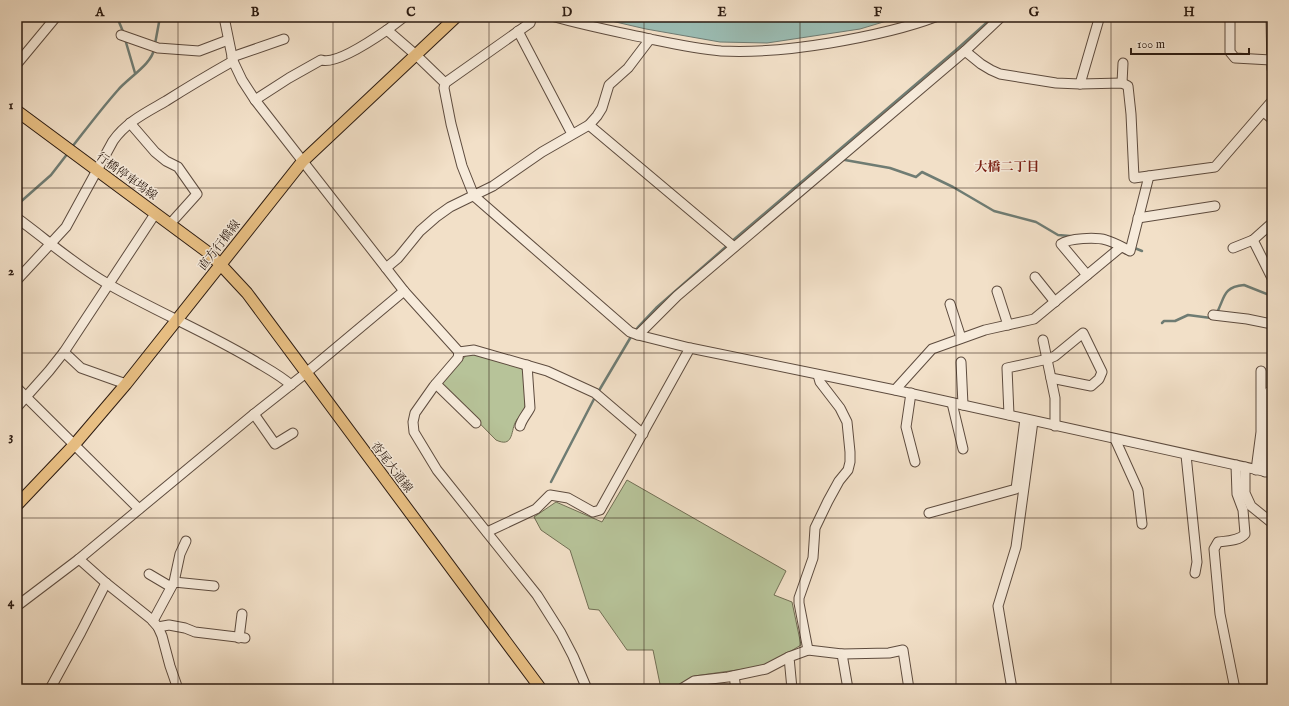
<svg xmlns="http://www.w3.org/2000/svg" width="1289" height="706" viewBox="0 0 1289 706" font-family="'IM FELL English','Noto Serif JP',serif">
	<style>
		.green { fill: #b7c399; stroke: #726f55 }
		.water { fill: #9bbdb4; stroke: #6f7c73 }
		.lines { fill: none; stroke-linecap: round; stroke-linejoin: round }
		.stream { stroke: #6f7c73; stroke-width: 2.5 }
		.minor-casing { stroke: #5e4c3f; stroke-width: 11 }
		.major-casing { stroke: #2c1b11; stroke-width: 13 }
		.minor { stroke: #f7ebdb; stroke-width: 9 }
		.major { stroke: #e9c084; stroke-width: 11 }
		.grid { fill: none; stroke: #2c1b11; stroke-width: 1; stroke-opacity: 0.55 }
		.labels { text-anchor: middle; stroke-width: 3; stroke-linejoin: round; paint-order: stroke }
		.street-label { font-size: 12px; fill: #2c1b11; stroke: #f7ebdb }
		.neighbourhood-label { font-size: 13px; font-weight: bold; fill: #7a1f14; stroke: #f7ebdb }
		.neatline { fill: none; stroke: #2c1b11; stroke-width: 1.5 }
		.grid-label { font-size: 13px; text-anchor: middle; font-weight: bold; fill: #2c1b11 }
	</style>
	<rect width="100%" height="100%" fill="#f2e0c8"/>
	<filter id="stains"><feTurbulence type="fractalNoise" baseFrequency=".005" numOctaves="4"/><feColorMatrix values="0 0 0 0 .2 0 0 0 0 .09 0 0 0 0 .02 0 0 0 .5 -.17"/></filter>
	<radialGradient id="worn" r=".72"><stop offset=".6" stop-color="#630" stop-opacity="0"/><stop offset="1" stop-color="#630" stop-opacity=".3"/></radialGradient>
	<g class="green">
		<path d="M 468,353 L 516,366 L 522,369 L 525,375 L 525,410 C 522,414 517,418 515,423 C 511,432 513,448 496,440 L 446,389 L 442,383 Z"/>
		<path d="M 627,480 L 786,571 L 774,595 L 792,602 L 801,645 L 766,666 L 694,676 L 673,689 L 661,689 L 653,650 L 627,650 L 599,610 L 589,609 L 570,550 L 541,530 L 534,517 L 556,502 L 602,522 Z"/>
	</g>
	<path class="water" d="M 594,17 L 900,17 L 860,29 L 767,43 L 720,42 L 646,29 Z"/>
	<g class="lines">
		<g class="stream">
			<path d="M 117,17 L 124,34"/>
			<path d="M 125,39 L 135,73"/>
			<path d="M 155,44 L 160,17"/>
			<path d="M 72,147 C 87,128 102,108 118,90 C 128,78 152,64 154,49"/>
			<path d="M 843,158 L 845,160 L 890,168 L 916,177 L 922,172 L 953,187 L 994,211 L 1036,222 L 1058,235 L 1070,236"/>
			<path d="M 17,205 L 51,175 L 68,153"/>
			<path d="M 731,242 L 956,50 L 993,17"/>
			<path d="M 1132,247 L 1142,251"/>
			<path d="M 1216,314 C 1225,300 1221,287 1244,285 L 1272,296"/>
			<path d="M 1162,323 L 1164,321 L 1175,321 L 1188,315 L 1211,318"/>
			<path d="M 635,331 L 639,326 L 656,308 L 728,245"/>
			<path d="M 551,482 L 594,399 L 632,335"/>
		</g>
		<defs>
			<g id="minor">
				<path d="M 224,17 L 233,61 L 242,80 L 255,100 L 404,291 L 459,352"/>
				<path d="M 404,17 L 387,30 L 416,55 L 445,83 L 444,88 L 451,124 L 462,166 L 474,196 L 630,332 L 638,335 L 690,348 L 895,390 L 1272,473"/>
				<path d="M 555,17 C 587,26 618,32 650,39 C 674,44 697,49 721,51 C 758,53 794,49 830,43 C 865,37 901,30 935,17"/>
				<path d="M 1230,17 L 1230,52 L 1235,58 L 1271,60"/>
				<path d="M 1271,17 L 1272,69"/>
				<path d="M 518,31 L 572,134"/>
				<path d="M 121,35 L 158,48 L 199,51 L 228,40"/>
				<path d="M 965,51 L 981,64 L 991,70 L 1000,74 L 1056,83 L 1080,84 L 1122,83 L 1128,86 L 1131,114 L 1134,178 L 1215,167 L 1272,101"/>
				<path d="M 232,57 L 284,39"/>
				<path d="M 17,64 L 56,17"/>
				<path d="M 445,83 L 530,23 L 532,17"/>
				<path d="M 1122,83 L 1123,63"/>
				<path d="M 1080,84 L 1099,19"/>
				<path d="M 255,100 L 289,78 L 321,60 C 336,65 374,39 387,30"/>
				<path d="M 1264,112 L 1272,119"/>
				<path d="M 130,123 L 155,152 L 166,161 L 178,167 L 197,194 L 170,224"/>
				<path d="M 589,125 L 734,247"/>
				<path d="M 17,218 C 47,240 75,265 108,284 C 155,311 206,332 253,360 C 266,368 280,375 291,385"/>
				<path d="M 1138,218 L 1215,206"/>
				<path d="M 1253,240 L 1272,278"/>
				<path d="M 1233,248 L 1253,240 L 1272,223"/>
				<path d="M 386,268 L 398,258 L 420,231 L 436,217 L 450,207 L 493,186 L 542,152 L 589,125 L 597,116 L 602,108 L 609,85 L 628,68 L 650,39"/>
				<path d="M 1087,275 L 1061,244 C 1069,238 1096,237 1106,240 C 1114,242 1122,247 1130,251 L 1149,176"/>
				<path d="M 1035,277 L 1055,302"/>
				<path d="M 17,280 L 66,227 L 113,141 C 126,122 147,112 166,101 C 188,87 210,74 233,61"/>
				<path d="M 997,291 L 1008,325"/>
				<path d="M 950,304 L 961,338"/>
				<path d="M 1213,315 L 1247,319 L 1272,324"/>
				<path d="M 638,335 L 677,296 L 965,51 L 1001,17"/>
				<path d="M 1043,340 L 1055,398 L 1055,426"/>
				<path d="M 64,352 L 81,368 L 126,384"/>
				<path d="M 459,352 L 458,358 L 434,386 L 415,413 L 413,422 L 414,432 L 437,470 L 537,595 L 561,633 L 573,656 L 587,689"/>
				<path d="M 459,352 L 474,350 L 547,371 L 595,393 L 643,434"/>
				<path d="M 961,362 L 963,405"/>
				<path d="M 436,384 L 476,423"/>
				<path d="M 17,388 L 139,509"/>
				<path d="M 895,390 L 932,349 L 985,330 L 1034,319 L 1121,247"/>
				<path d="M 911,393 L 906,427 L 915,462"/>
				<path d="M 952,403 L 963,449"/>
				<path d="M 17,407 L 49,371 L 64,352 L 155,214"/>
				<path d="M 254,414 L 275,444 L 293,433"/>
				<path d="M 1009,415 L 1007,368 L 1048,359 L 1055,356 L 1083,333 L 1102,372 L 1099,379 L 1091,386 L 1051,378"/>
				<path d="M 520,426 C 522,419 527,414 530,408 L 527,365"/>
				<path d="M 1115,439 L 1138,490 L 1142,524"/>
				<path d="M 1186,455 L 1197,562 L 1195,573"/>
				<path d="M 1245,467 L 1245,493 L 1251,506 L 1272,523"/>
				<path d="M 1256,470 L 1261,432 L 1261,371"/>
				<path d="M 1265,472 L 1269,392 L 1272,392"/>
				<path d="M 929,513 L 1016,489 L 1025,419"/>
				<path d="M 487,532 L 536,509 L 550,495 L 568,498 L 593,512 L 600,510 L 690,348"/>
				<path d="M 79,559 L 106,583 L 151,619 L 158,627 L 162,636 L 170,666 L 178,689"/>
				<path d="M 149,574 L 171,587"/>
				<path d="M 174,582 L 180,554 L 186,541"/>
				<path d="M 17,606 L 79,559 L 254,414 L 306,373 L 404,291"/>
				<path d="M 153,621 L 174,582 L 214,586"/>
				<path d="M 158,627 L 169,625 L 185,628 L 195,632 L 245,638"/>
				<path d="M 239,638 L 242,614"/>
				<path d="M 808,650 L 799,603 L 799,598 L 813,558 L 815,528 L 828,501 L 839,481 L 848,470 L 850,462 L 850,452 L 847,422 L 840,408 L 820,382 L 818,375"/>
				<path d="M 842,654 L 848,689"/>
				<path d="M 734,676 L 736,689"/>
				<path d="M 50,689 L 81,632 L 106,583"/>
				<path d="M 681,689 L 694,681 L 728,677 L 766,669 L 789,657"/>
				<path d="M 792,689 L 789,657 L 808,650 L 842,654 L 889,653 L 903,650 L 909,689"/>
				<path d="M 1012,689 L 998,606 L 1016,547 L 1033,421"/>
				<path d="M 1235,689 L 1220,614 L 1214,549 L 1218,542 C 1227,541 1239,541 1245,534 L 1243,510 L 1237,494 L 1236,465"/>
			</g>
			<g id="major">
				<path d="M 17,111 L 206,251 L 220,264 L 247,293 L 541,689"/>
				<path d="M 17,505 L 74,445 L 126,384 L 302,162 L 456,17"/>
			</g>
		</defs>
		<use href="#minor" class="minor-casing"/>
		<use href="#major" class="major-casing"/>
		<use href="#minor" class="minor"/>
		<use href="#major" class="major"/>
	</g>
	<path class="grid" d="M 178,17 L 178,689M 333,17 L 333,689M 489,17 L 489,689M 644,17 L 644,689M 800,17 L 800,689M 956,17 L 956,689M 1111,17 L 1111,689M 17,188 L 1272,188M 17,353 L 1272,353M 17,518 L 1272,518"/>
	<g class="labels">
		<g class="street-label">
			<text transform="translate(127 176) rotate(36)" y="4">行橋停車場線</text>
			<text transform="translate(219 245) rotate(-52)" y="4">直方行橋線</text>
			<text transform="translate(392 467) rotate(53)" y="4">沓尾大通線</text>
		</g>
		<g class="neighbourhood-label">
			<text x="1007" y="171">大橋二丁目</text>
		</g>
	</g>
	<rect width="1289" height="706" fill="none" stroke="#f2e0c8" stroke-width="44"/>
	<path d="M1131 48v6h118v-6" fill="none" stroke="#2c1b11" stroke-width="2"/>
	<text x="1137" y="48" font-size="12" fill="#2c1b11" stroke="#f7ebdb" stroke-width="3" paint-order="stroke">100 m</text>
	<rect x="22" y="22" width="1245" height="662" class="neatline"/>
	<g class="grid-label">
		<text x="100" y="16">A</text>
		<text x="255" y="16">B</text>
		<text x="411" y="16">C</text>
		<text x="567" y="16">D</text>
		<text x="722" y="16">E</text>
		<text x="878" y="16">F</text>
		<text x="1034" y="16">G</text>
		<text x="1189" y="16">H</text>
		<text x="11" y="109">1</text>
		<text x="11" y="275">2</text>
		<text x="11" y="440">3</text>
		<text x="11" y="606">4</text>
	</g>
	<rect width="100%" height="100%" filter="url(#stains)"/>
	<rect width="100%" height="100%" fill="url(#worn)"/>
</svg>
